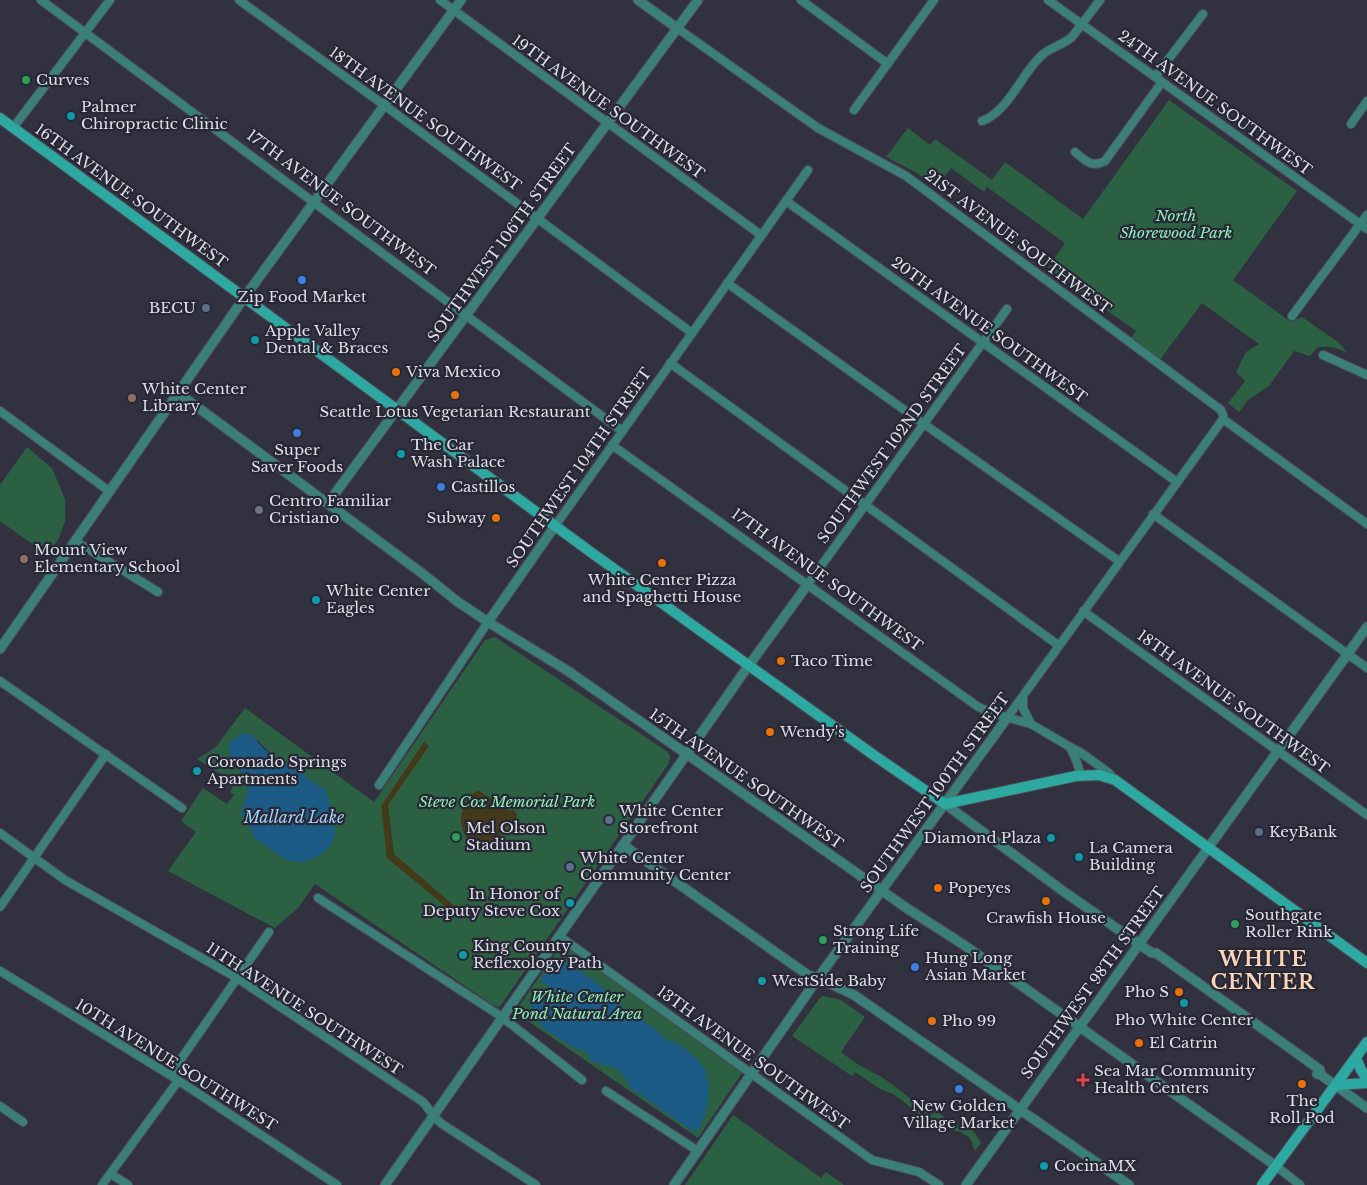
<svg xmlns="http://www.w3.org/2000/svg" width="1367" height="1185" viewBox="0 0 1367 1185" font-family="'Libre Baskerville',serif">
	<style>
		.green { fill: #2c6043; fill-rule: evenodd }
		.sand { fill: #433a1a }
		.water { fill: #1c5b86 }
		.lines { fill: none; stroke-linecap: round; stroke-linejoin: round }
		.minor-casing { stroke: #4e4d5b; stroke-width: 10 }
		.tertiary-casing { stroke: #4e4d5b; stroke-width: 11 }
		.secondary-casing { stroke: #4e4d5b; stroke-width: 12 }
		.minor { stroke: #3b7f79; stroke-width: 8 }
		.tertiary { stroke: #3b7f79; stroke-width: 9 }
		.secondary { stroke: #2da9a1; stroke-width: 10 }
		.leisure-dot { fill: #2e9e5b; stroke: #282735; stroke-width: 2 }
		.culture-dot { fill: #0f9aa8; stroke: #282735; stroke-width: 2 }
		.shop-dot { fill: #3f7fe0; stroke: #282735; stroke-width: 2 }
		.service-dot { fill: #5c6f8a; stroke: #282735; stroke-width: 2 }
		.food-dot { fill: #e8710a; stroke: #282735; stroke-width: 2 }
		.education-dot { fill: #8d6e63; stroke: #282735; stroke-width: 2 }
		.worship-dot { fill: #6b7280; stroke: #282735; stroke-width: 2 }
		.health-dot { fill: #e0444e; stroke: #282735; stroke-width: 2 }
		.labels { text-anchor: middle; stroke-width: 4.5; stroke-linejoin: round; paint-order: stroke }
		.poi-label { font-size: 15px; fill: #dedee7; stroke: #282735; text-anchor: start }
		.street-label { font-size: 15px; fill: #dedee7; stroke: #282735 }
		.park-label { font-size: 15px; font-style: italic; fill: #8cf0b6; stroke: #282735 }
		.water-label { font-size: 16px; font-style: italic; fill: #9fd0f7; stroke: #282735 }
		.district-label { font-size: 20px; font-weight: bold; letter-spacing: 1px; fill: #fcd5b7; stroke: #282735 }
	</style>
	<rect width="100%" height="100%" fill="#323140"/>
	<g class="green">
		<path d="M 1169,100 L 1297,191 L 1233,280 L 1291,322 L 1302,317 L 1338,342 L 1348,353 C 1338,348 1330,346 1318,347 L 1310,356 L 1294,351 L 1269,386 L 1248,400 L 1239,412 L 1228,403 L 1245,381 L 1236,372 L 1246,352 L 1259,344 L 1202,303 L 1159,361 L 1130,340 L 1136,331 L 1048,268 L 1065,243 L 987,187 L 984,192 L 951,168 L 936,187 L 917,173 L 886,157 L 908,128 L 930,145 L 935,139 L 992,180 L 1005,162 L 1083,219 Z"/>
		<path d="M 27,447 L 52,468 L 65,499 L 65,521 L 59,538 L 48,555 L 0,521 L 0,485 Z"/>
		<path d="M 495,637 L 668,752 L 670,756 L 669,763 L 501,1005 L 499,1007 L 493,1005 L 315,884 L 298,908 L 275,928 L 168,871 L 196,832 L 181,821 L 203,788 L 227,804 L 234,795 L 230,792 L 235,783 L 197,759 L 215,748 L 245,708 L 374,802 L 485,640 ZM 258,740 C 270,756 306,781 325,789 L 286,860 L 256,838 L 241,812 L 246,799 L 249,779 L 233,764 Z"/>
		<path d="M 566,947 L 742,1073 L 698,1138 L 515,1012 L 557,951 L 561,954 Z"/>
		<path d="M 823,996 L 841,1000 L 865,1017 L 841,1052 C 853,1062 864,1068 878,1075 C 897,1086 914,1103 932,1115 L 936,1111 C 941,1115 947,1119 953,1123 C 968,1132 971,1123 981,1143 L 975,1151 L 970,1138 L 961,1132 L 930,1125 L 907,1104 L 893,1094 L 880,1089 L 855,1072 L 852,1076 L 792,1036 L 820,998 Z"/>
		<path d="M 733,1115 L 821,1178 L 826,1172 L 844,1185 L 685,1185 Z"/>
	</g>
	<g class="sand">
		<path d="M 424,742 L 429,746 L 388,805 L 394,854 L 458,909 L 451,911 L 387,858 L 381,806 Z"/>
		<path d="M 478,790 L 509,811 L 514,810 L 517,814 L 516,818 L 511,820 L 490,850 C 457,847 451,806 478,790 Z"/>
	</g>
	<g class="water">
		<path d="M 240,734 L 251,734 L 265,750 L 294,767 L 315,784 L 325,789 L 334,816 L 335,834 L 330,847 L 319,856 L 303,862 L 286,860 L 256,839 L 241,812 L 246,799 L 249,779 C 237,767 227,760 230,742 Z"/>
		<path d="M 563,962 L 580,971 L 609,992 L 616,1002 L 656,1030 L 666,1040 L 675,1042 L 694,1056 L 705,1069 L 709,1088 L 707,1109 L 699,1129 L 692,1131 L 631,1088 L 620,1071 L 611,1066 L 601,1065 L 591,1060 L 588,1055 L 583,1050 L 576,1049 L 544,1029 L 534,1015 L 530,1002 L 534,998 C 540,1000 545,1004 552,1005 L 555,997 L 554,989 L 540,981 L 551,965 Z"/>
	</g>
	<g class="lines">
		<defs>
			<g id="minor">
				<path d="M 41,0 L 622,431"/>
				<path d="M 239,0 L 384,105 L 692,333"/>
				<path d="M 440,0 L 761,235"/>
				<path d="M 801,0 L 888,64"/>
				<path d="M 1048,0 L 1367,229"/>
				<path d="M 677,28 L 818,128 L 906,176 L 1221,410 L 1223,415 L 1223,419 L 1367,524"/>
				<path d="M 1155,77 L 1203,14"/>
				<path d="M 854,110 L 934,0"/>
				<path d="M 982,121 C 1009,111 1021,74 1042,55 C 1051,47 1063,45 1072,37 L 1100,0"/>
				<path d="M 1351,124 L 1367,101"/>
				<path d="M 13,128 L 110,0"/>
				<path d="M 1075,152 C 1086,161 1091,168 1105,161 L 1162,82"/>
				<path d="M 786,201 L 1177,482"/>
				<path d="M 727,283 L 924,424 L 1119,561"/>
				<path d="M 1292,316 L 1367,215"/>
				<path d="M 1323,355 L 1367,375"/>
				<path d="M 670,363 L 1058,645"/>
				<path d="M 0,411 L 109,491"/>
				<path d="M 612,445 L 977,706 L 991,713 L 1031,724 L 1070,747 L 1080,752 L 1109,773 L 1115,780"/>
				<path d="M 1153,514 L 1367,668"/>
				<path d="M 555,526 L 808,170"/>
				<path d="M 75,541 L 158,592"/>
				<path d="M 808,584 L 1007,309"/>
				<path d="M 1083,611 L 1367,815"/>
				<path d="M 0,681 L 182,808"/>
				<path d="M 1023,697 L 1023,708 L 1031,724"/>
				<path d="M 1007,718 L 1223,419"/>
				<path d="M 1070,747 L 1076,760 L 1081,775"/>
				<path d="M 379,785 L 488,622"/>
				<path d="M 0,833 L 65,880 L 237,978 L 423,1102 C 430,1110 433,1117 442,1124 L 536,1185"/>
				<path d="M 318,898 L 502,1017 L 582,1080"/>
				<path d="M 0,907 L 106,754"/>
				<path d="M 559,936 L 872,1160 L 919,1172 L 939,1185"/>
				<path d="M 0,971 L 170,1075 L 337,1185"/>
				<path d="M 170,1075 L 269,932"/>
				<path d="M 606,1091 L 698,1151"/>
				<path d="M 0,1106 L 23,1122"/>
				<path d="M 1276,1166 L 1300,1185"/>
				<path d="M 111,1174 L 128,1185"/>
				<path d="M 102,1185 L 178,1081"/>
			</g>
			<g id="tertiary">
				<path d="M 638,0 L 677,28"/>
				<path d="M 177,392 L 423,574 L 458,602 L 488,622 L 568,671 L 908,909 L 964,945 L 1276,1166"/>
				<path d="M 328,503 L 698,0"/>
				<path d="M 488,622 L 555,526"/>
				<path d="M 0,649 L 244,298 L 461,0"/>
				<path d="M 945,804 L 1063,891 L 1152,953 L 1156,953 L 1305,1059 L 1320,1070 L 1321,1075"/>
				<path d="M 623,845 L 808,975 L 818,978 L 854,995 L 1129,1185"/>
				<path d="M 1317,1074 L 1321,1075 L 1367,1108"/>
				<path d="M 385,1185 L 742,675 L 808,584"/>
				<path d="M 674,1185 L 818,978 L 1007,718"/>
				<path d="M 966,1185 L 1367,627"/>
			</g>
			<g id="secondary">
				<path d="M 0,118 L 592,553 L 875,756 L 945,804 L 1076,776 L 1099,775 L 1115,780 L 1367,963"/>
				<path d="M 1356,1058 L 1361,1070 L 1367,1079"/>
				<path d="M 1336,1085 L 1367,1083"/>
				<path d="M 1262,1185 L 1367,1042"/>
			</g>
		</defs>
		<use href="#minor" class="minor-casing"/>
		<use href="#tertiary" class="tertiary-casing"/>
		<use href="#secondary" class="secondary-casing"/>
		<use href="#minor" class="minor"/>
		<use href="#tertiary" class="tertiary"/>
		<use href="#secondary" class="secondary"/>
	</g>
	<g class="leisure-dot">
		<circle cx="26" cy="80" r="5"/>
		<circle cx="456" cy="837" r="5"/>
		<circle cx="1235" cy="924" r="5"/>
		<circle cx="823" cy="940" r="5"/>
	</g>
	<g class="culture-dot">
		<circle cx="71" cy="116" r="5"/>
		<circle cx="255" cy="340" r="5"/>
		<circle cx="401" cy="454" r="5"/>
		<circle cx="316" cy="600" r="5"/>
		<circle cx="197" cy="771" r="5"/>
		<circle cx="1051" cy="838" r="5"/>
		<circle cx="1079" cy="857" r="5"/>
		<circle cx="570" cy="903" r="5"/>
		<circle cx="463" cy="955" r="5"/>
		<circle cx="762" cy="981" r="5"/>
		<circle cx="1184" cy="1003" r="5"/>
		<circle cx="1044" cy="1166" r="5"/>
	</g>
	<g class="shop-dot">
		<circle cx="302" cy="280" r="5"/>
		<circle cx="297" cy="433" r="5"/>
		<circle cx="441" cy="487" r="5"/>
		<circle cx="915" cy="967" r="5"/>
		<circle cx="959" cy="1089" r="5"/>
	</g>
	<g class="service-dot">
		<circle cx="206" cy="308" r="5"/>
		<circle cx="609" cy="820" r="5"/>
		<circle cx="1259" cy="832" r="5"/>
		<circle cx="570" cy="867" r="5"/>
	</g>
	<g class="food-dot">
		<circle cx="396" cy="372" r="5"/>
		<circle cx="455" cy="395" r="5"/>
		<circle cx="496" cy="518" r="5"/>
		<circle cx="662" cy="563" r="5"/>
		<circle cx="781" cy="661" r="5"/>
		<circle cx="770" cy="732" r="5"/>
		<circle cx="938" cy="888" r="5"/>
		<circle cx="1046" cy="901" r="5"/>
		<circle cx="1179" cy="992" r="5"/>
		<circle cx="932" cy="1021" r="5"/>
		<circle cx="1139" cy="1043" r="5"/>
		<circle cx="1302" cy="1084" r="5"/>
	</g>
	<g class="education-dot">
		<circle cx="132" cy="398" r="5"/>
		<circle cx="24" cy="559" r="5"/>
	</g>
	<circle class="worship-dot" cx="259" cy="510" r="5"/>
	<path class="health-dot" d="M1080.5 1072.5h5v5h5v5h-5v5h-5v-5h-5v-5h5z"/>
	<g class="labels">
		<g class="poi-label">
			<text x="36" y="85">Curves</text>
			<text x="81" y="112">Palmer<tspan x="81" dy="17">Chiropractic Clinic</tspan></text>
			<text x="302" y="302" text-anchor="middle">Zip Food Market</text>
			<text x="196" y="313" text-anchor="end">BECU</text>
			<text x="265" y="336">Apple Valley<tspan x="265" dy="17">Dental &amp; Braces</tspan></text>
			<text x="406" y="377">Viva Mexico</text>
			<text x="142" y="394">White Center<tspan x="142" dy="17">Library</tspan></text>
			<text x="455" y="417" text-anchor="middle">Seattle Lotus Vegetarian Restaurant</text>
			<text x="411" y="450">The Car<tspan x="411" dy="17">Wash Palace</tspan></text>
			<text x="297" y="455" text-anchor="middle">Super<tspan x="297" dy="17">Saver Foods</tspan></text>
			<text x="451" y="492">Castillos</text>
			<text x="269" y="506">Centro Familiar<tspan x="269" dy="17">Cristiano</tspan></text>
			<text x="486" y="523" text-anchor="end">Subway</text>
			<text x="34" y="555">Mount View<tspan x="34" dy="17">Elementary School</tspan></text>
			<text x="662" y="585" text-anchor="middle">White Center Pizza<tspan x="662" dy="17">and Spaghetti House</tspan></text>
			<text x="326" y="596">White Center<tspan x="326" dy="17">Eagles</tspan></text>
			<text x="791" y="666">Taco Time</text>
			<text x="780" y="737">Wendy's</text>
			<text x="207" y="767">Coronado Springs<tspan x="207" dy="17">Apartments</tspan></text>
			<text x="619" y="816">White Center<tspan x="619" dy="17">Storefront</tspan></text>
			<text x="466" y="833">Mel Olson<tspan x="466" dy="17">Stadium</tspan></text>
			<text x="1269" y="837">KeyBank</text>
			<text x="1041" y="843" text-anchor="end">Diamond Plaza</text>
			<text x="1089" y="853">La Camera<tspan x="1089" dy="17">Building</tspan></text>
			<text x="580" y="863">White Center<tspan x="580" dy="17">Community Center</tspan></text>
			<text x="948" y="893">Popeyes</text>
			<text x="560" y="899" text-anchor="end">In Honor of<tspan x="560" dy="17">Deputy Steve Cox</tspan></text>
			<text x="1245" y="920">Southgate<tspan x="1245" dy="17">Roller Rink</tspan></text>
			<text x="1046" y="923" text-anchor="middle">Crawfish House</text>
			<text x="833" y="936">Strong Life<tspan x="833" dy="17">Training</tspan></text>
			<text x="473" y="951">King County<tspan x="473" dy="17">Reflexology Path</tspan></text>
			<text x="925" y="963">Hung Long<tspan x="925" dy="17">Asian Market</tspan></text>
			<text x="772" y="986">WestSide Baby</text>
			<text x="1169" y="997" text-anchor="end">Pho S</text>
			<text x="1184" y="1025" text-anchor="middle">Pho White Center</text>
			<text x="942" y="1026">Pho 99</text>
			<text x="1149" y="1048">El Catrin</text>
			<text x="1094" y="1076">Sea Mar Community<tspan x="1094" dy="17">Health Centers</tspan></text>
			<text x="1302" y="1106" text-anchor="middle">The<tspan x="1302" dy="17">Roll Pod</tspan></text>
			<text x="959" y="1111" text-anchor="middle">New Golden<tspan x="959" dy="17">Village Market</tspan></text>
			<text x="1054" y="1171">CocinaMX</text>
		</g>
		<g class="street-label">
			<text transform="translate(1215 103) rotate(36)" y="5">24TH AVENUE SOUTHWEST</text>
			<text transform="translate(608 107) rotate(36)" y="5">19TH AVENUE SOUTHWEST</text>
			<text transform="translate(425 119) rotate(36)" y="5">18TH AVENUE SOUTHWEST</text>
			<text transform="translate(131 196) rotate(36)" y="5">16TH AVENUE SOUTHWEST</text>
			<text transform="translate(341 203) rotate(37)" y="5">17TH AVENUE SOUTHWEST</text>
			<text transform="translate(1018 242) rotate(37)" y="5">21ST AVENUE SOUTHWEST</text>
			<text transform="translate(502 243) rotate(-54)" y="5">SOUTHWEST 106TH STREET</text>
			<text transform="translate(989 330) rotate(36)" y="5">20TH AVENUE SOUTHWEST</text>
			<text transform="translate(892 444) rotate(-54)" y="5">SOUTHWEST 102ND STREET</text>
			<text transform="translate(579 468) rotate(-55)" y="5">SOUTHWEST 104TH STREET</text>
			<text transform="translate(827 580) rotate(36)" y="5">17TH AVENUE SOUTHWEST</text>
			<text transform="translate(1233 702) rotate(36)" y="5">18TH AVENUE SOUTHWEST</text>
			<text transform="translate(746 779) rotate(35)" y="5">15TH AVENUE SOUTHWEST</text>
			<text transform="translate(935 793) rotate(-54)" y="5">SOUTHWEST 100TH STREET</text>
			<text transform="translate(1093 983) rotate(-54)" y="5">SOUTHWEST 98TH STREET</text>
			<text transform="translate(304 1009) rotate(33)" y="5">11TH AVENUE SOUTHWEST</text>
			<text transform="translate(753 1058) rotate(36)" y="5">13TH AVENUE SOUTHWEST</text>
			<text transform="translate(176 1065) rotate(32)" y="5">10TH AVENUE SOUTHWEST</text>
		</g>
		<g class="park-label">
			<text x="1176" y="221">North<tspan x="1176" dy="17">Shorewood Park</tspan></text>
			<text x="507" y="807">Steve Cox Memorial Park</text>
			<text x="577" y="1002">White Center<tspan x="577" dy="17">Pond Natural Area</tspan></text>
		</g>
		<g class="water-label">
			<text x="294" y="823">Mallard Lake</text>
		</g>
		<g class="district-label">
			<text x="1263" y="966">WHITE<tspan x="1263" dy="23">CENTER</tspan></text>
		</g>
	</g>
</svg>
